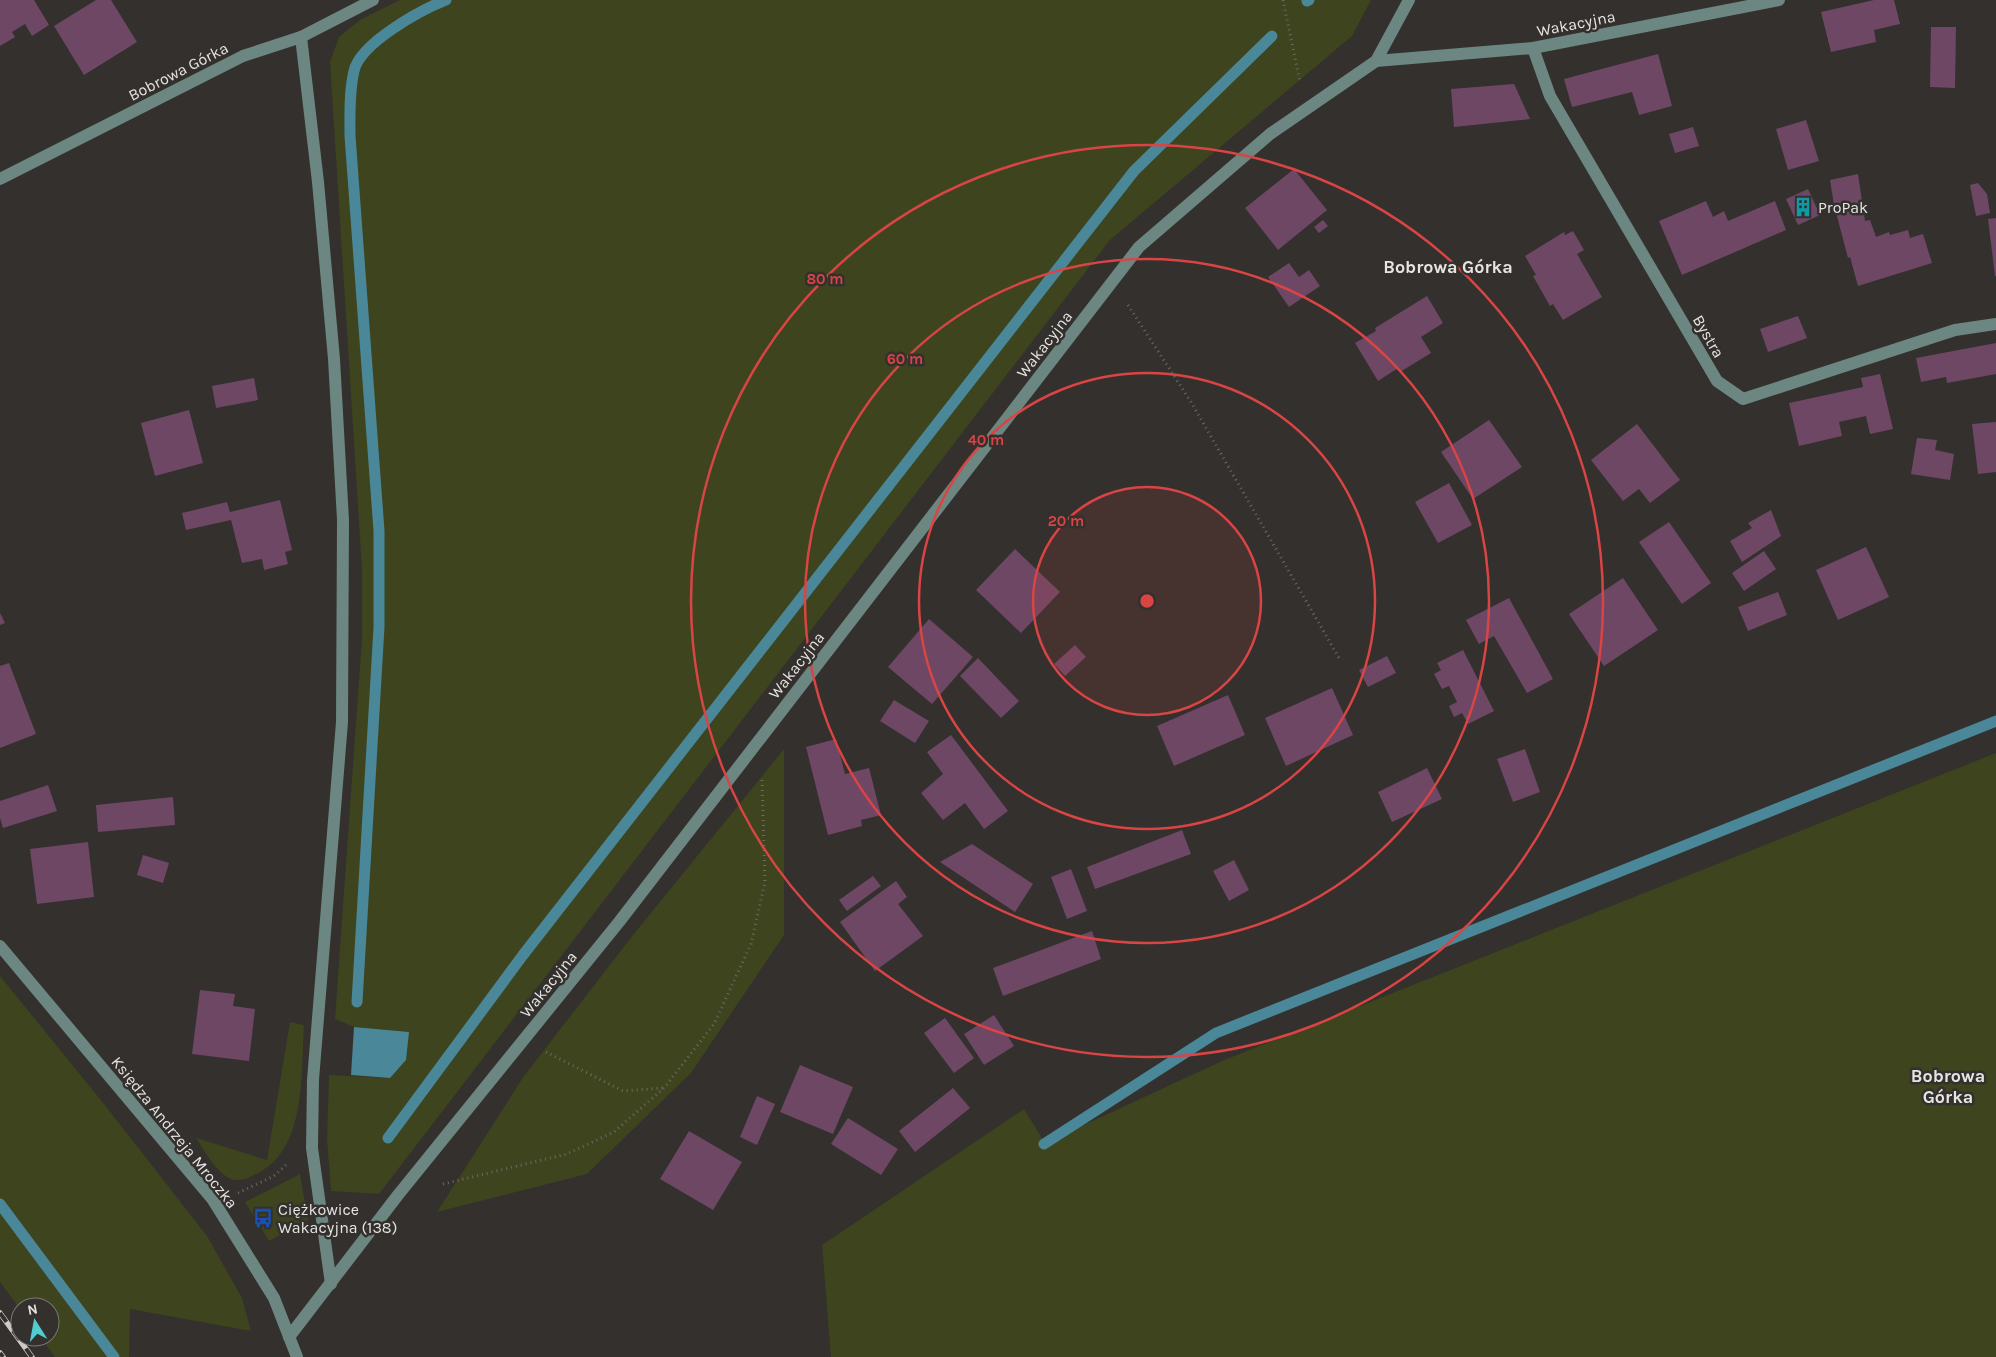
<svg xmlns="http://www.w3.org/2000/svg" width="1996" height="1357" viewBox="0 0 1996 1357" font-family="Karla,sans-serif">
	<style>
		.green { fill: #3d441e }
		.water { fill: #498799 }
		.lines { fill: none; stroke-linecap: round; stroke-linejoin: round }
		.stream { stroke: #498799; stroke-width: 11 }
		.building { fill: #6e4765 }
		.path { stroke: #6c6966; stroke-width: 3; stroke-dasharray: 1 4; stroke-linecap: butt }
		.minor { stroke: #6c8681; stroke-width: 12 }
		.rail-casing { stroke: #cdcbc8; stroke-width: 5.5 }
		.rail { stroke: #33302d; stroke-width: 4; stroke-dasharray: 11; stroke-linecap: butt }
		.ring { fill: none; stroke: #d94444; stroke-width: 2.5 }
		.labels { text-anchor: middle; stroke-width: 5; stroke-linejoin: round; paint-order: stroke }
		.street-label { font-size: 16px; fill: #e7e5e3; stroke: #33302d }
		.poi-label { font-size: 16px; fill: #e7e5e3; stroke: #33302d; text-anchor: start }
		.neighbourhood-label { font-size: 18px; font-weight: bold; fill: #e7e5e3; stroke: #33302d }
		.centre { fill: #d94444; stroke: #33302d; stroke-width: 2.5 }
		.ring-label { font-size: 15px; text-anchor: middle; font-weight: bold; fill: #d94444; stroke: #33302d; stroke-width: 5; stroke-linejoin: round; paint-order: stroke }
	</style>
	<rect width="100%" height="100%" fill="#33302d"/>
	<g class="green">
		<path d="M 400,0 L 1371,0 L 1352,36 L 1110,240 L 379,1194 L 331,1191 L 327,1139 L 329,1075 L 390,1078 L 408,1032 L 354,1027 L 335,1019 L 362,638 L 362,570 L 330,62 L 339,37 L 360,20 Z"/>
		<path d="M 784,749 L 784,935 L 691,1073 L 587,1174 L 437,1212 L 524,1076 L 633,935 Z"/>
		<path d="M 1996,753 L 1996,1357 L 831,1357 L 822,1245 L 1024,1109 L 1045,1143 L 1222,1061 Z"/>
		<path d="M 0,976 L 104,1104 L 207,1236 L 242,1298 L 251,1331 L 130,1309 L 129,1357 L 55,1357 L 40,1337 L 50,1337 L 50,1307 L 20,1307 L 20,1309 L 0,1282 Z"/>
		<path d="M 290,1022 L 304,1025 C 301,1072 307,1151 256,1174 C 251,1177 243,1180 238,1180 C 220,1181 205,1151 196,1138 L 267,1160 Z"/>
		<path d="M 300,1174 L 308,1220 L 269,1241 L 245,1202 Z"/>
	</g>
	<path class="water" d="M 354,1027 L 409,1032 L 406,1060 L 390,1078 L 351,1075 Z"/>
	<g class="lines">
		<g class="stream">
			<path d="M 1307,1 L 1309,0"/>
			<path d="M 357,1002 L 379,627 L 379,531 L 350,136 C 350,115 349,92 354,71 C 360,43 421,10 446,0"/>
			<path d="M 388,1138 L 523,955 L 1134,171 L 1272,36"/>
			<path d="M 1044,1144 L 1216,1033 L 1996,721"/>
			<path d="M 0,1204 L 114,1357"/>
		</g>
	</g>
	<g class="building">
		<path d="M 0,0 L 34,0 L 49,25 L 32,36 L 25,24 L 12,32 L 15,37 L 0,46 Z"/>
		<path d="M 96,0 L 111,0 L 137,42 L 84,75 L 54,26 Z"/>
		<path d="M 1874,0 L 1894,0 L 1900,24 L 1874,30 L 1876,42 L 1831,52 L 1821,12 Z"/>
		<path d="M 1931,27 L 1956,27 L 1955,88 L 1930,87 Z"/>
		<path d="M 1658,54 L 1672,106 L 1639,115 L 1632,92 L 1572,107 L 1564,79 Z"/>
		<path d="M 1514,84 L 1530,119 L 1454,127 L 1451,89 Z"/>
		<path d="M 1806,120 L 1819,161 L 1788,170 L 1776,129 Z"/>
		<path d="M 1693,127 L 1699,146 L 1675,153 L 1669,134 Z"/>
		<path d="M 1294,169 L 1327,210 L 1278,250 L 1245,208 Z"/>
		<path d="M 1858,174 L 1865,221 L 1870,220 L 1876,237 L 1889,232 L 1890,235 L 1908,230 L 1910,238 L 1923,234 L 1932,263 L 1858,286 L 1850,257 L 1848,258 L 1834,205 L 1830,180 Z"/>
		<path d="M 1978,183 L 1987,194 L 1990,213 L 1976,216 L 1970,185 Z"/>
		<path d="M 1808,189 L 1820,215 L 1798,225 L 1786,199 Z"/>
		<path d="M 1706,201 L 1713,217 L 1724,211 L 1728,221 L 1775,201 L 1786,230 L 1682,275 L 1659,221 Z"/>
		<path d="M 1996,218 L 1996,276 L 1995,276 L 1988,219 Z"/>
		<path d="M 1323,220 L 1328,226 L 1319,233 L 1314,227 Z"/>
		<path d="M 1573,231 L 1584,250 L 1577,254 L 1602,297 L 1563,320 L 1553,304 L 1550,306 L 1533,276 L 1536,275 L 1525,256 L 1564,232 L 1565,235 Z"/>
		<path d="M 1289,263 L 1299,277 L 1309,270 L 1320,286 L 1289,307 L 1268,277 Z"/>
		<path d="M 1427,296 L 1443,323 L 1421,337 L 1431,353 L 1400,372 L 1398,368 L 1378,381 L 1355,343 L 1376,331 L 1375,328 Z"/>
		<path d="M 1798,316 L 1807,338 L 1768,352 L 1760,329 Z"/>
		<path d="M 1996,343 L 1996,374 L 1947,383 L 1946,377 L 1921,382 L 1916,358 Z"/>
		<path d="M 1880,374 L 1893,429 L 1870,434 L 1866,416 L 1839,422 L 1842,436 L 1799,446 L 1789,403 L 1863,387 L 1861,378 Z"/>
		<path d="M 254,378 L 258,400 L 216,408 L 212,386 Z"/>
		<path d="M 189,410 L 203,463 L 155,476 L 141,423 Z"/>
		<path d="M 1489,420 L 1522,467 L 1473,499 L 1441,452 Z"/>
		<path d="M 1996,422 L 1996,472 L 1978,474 L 1972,424 Z"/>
		<path d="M 1637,424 L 1680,480 L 1650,503 L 1639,489 L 1623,501 L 1591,460 Z"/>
		<path d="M 1917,438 L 1937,440 L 1935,450 L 1954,454 L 1950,480 L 1911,474 Z"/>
		<path d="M 1449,483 L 1472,525 L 1438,543 L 1415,502 Z"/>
		<path d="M 280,500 L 292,550 L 285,552 L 288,564 L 264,570 L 262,559 L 242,563 L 231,520 L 186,530 L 182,513 L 227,502 L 230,512 Z"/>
		<path d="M 1771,510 L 1781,536 L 1742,562 L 1730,541 L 1752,528 L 1748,523 Z"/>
		<path d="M 1669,522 L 1711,583 L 1682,604 L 1639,542 Z"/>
		<path d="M 1866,547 L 1889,597 L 1838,620 L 1816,570 Z"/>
		<path d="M 1015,549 L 1060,592 L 1021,633 L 976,590 Z"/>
		<path d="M 1764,551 L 1776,569 L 1744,591 L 1732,573 Z"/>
		<path d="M 1623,578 L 1658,630 L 1604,666 L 1569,614 Z"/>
		<path d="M 1778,592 L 1787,615 L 1748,631 L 1738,607 Z"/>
		<path d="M 1509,598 L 1553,679 L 1527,693 L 1494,636 L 1479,644 L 1466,620 Z"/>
		<path d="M 0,613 L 5,623 L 0,625 Z"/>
		<path d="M 929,619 L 973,657 L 932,704 L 888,667 Z"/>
		<path d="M 1075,645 L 1086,657 L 1065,676 L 1054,664 Z"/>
		<path d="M 1463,650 L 1494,711 L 1468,724 L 1462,713 L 1454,717 L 1449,706 L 1457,702 L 1449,686 L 1442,689 L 1434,674 L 1441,670 L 1437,663 Z"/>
		<path d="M 1387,656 L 1396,673 L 1368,687 L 1359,670 Z"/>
		<path d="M 978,658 L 1019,701 L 1001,718 L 960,676 Z"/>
		<path d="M 9,663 L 36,734 L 0,748 L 0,666 Z"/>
		<path d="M 1332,688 L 1353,735 L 1286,766 L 1265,718 Z"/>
		<path d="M 1228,695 L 1245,735 L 1174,766 L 1157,726 Z"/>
		<path d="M 894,700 L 929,721 L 915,743 L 880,721 Z"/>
		<path d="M 951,735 L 1008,811 L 984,829 L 965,803 L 943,820 L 921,793 L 943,774 L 927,752 Z"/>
		<path d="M 836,739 L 845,774 L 869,768 L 881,815 L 861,820 L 862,826 L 828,835 L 806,747 Z"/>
		<path d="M 1525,749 L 1540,792 L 1513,802 L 1497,759 Z"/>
		<path d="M 1427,768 L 1442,799 L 1392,822 L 1378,792 Z"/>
		<path d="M 48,785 L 57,811 L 3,828 L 0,818 L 0,801 Z"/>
		<path d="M 173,797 L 175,825 L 98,832 L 96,805 Z"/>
		<path d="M 1182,830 L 1191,854 L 1095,889 L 1087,867 Z"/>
		<path d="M 88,842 L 94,897 L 37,904 L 30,849 Z"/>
		<path d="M 972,844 L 1033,884 L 1015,912 L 940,862 Z"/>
		<path d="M 143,855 L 169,863 L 163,883 L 137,875 Z"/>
		<path d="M 1234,860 L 1249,890 L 1229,901 L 1213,871 Z"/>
		<path d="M 1071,869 L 1087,911 L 1067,919 L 1051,877 Z"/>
		<path d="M 873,876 L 881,886 L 847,911 L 839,900 Z"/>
		<path d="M 896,881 L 907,897 L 898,904 L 923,936 L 875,971 L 840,922 Z"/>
		<path d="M 1092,931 L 1101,959 L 1003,996 L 993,968 Z"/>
		<path d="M 200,990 L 235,994 L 233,1006 L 255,1009 L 249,1061 L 192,1054 Z"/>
		<path d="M 994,1015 L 1014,1046 L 984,1065 L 964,1034 Z"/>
		<path d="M 945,1018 L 974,1058 L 954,1073 L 924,1033 Z"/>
		<path d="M 800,1065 L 853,1087 L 833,1134 L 780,1112 Z"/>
		<path d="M 953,1088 L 970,1108 L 915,1152 L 899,1131 Z"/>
		<path d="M 757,1096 L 775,1104 L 757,1145 L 740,1137 Z"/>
		<path d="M 848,1118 L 898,1149 L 881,1175 L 831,1144 Z"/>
		<path d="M 689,1131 L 742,1162 L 713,1210 L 660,1179 Z"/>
	</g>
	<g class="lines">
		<g class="path">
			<path d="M 1283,0 L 1300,82"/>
			<path d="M 1128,305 L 1191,402 L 1339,658"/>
			<path d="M 546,1052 L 623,1091 L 663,1088"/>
			<path d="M 443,1184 L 567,1154 L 614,1132 L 664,1088 L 714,1024 L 751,944 L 765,882 L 762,780"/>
			<path d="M 238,1193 L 274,1176 L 288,1163"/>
		</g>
		<g class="minor">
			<path d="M 301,37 L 318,182 L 334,359 L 343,520 L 342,722 L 313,1080 L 312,1148 L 331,1284"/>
			<path d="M 1533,48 L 1550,96 L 1717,381 L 1743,399 L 1955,330 L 1996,324"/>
			<path d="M 1376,61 L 1533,48 L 1779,0"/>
			<path d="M 0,179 L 243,56 L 301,37 L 373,0"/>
			<path d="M 0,946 L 213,1200 L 274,1298 L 297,1357"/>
			<path d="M 289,1337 L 398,1195 L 619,922 L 1139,247 L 1270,134 L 1376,61 L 1409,0"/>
		</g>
		<defs>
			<g id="rail">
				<path d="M 0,1313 L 32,1357"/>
				<path d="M 0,1353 L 3,1357"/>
			</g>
		</defs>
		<use href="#rail" class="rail-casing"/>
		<use href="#rail" class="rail"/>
	</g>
	<circle cx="1147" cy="601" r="114" fill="#d94444" fill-opacity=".12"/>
	<g class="ring">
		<circle cx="1147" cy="601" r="114"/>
		<circle cx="1147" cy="601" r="228"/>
		<circle cx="1147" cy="601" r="342"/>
		<circle cx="1147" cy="601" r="456"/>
	</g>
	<defs>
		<symbol id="building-bare" viewBox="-9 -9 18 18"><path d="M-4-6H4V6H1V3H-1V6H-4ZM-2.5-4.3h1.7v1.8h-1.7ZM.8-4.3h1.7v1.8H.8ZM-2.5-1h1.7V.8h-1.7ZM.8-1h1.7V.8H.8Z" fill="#0f9aa8" stroke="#33302d" stroke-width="2.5" paint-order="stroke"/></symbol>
		<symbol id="bus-bare" viewBox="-9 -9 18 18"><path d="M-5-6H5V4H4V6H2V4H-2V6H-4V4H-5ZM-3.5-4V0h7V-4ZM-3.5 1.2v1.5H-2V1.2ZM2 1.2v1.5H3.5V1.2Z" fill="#1a4fb4" stroke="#33302d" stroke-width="2.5" paint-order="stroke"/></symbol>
	</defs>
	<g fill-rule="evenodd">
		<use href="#building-bare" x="1789" y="193" width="28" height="28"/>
		<use href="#bus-bare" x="249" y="1204" width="28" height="28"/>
	</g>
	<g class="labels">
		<g class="street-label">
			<text transform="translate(1576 23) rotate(-11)" y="6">Wakacyjna</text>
			<text transform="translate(178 71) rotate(-27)" y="6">Bobrowa Górka</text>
			<text transform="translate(1709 336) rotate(60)" y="6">Bystra</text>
			<text transform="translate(1044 344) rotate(-52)" y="6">Wakacyjna</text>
			<text transform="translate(796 665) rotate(-52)" y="6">Wakacyjna</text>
			<text transform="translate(548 984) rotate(-51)" y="6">Wakacyjna</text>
			<text transform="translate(175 1132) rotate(51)" y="6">Księdza Andrzeja Mroczka</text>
		</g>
		<g class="poi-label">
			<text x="1818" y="213">ProPak</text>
			<text x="278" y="1215">Ciężkowice<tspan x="278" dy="18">Wakacyjna (138)</tspan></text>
		</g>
		<g class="neighbourhood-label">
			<text x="1448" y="273">Bobrowa Górka</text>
			<text x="1948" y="1082">Bobrowa<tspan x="1948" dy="21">Górka</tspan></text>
		</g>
	</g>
	<circle cx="1147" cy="601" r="8" class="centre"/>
	<g class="ring-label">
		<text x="825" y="284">80 m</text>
		<text x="905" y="364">60 m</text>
		<text x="986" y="445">40 m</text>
		<text x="1066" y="526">20 m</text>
	</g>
	<g transform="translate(35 1322) rotate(349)"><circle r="24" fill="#33302d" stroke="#7b7876"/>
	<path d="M0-4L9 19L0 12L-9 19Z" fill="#52cdcf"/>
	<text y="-8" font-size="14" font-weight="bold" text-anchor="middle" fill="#e7e5e3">N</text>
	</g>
</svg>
